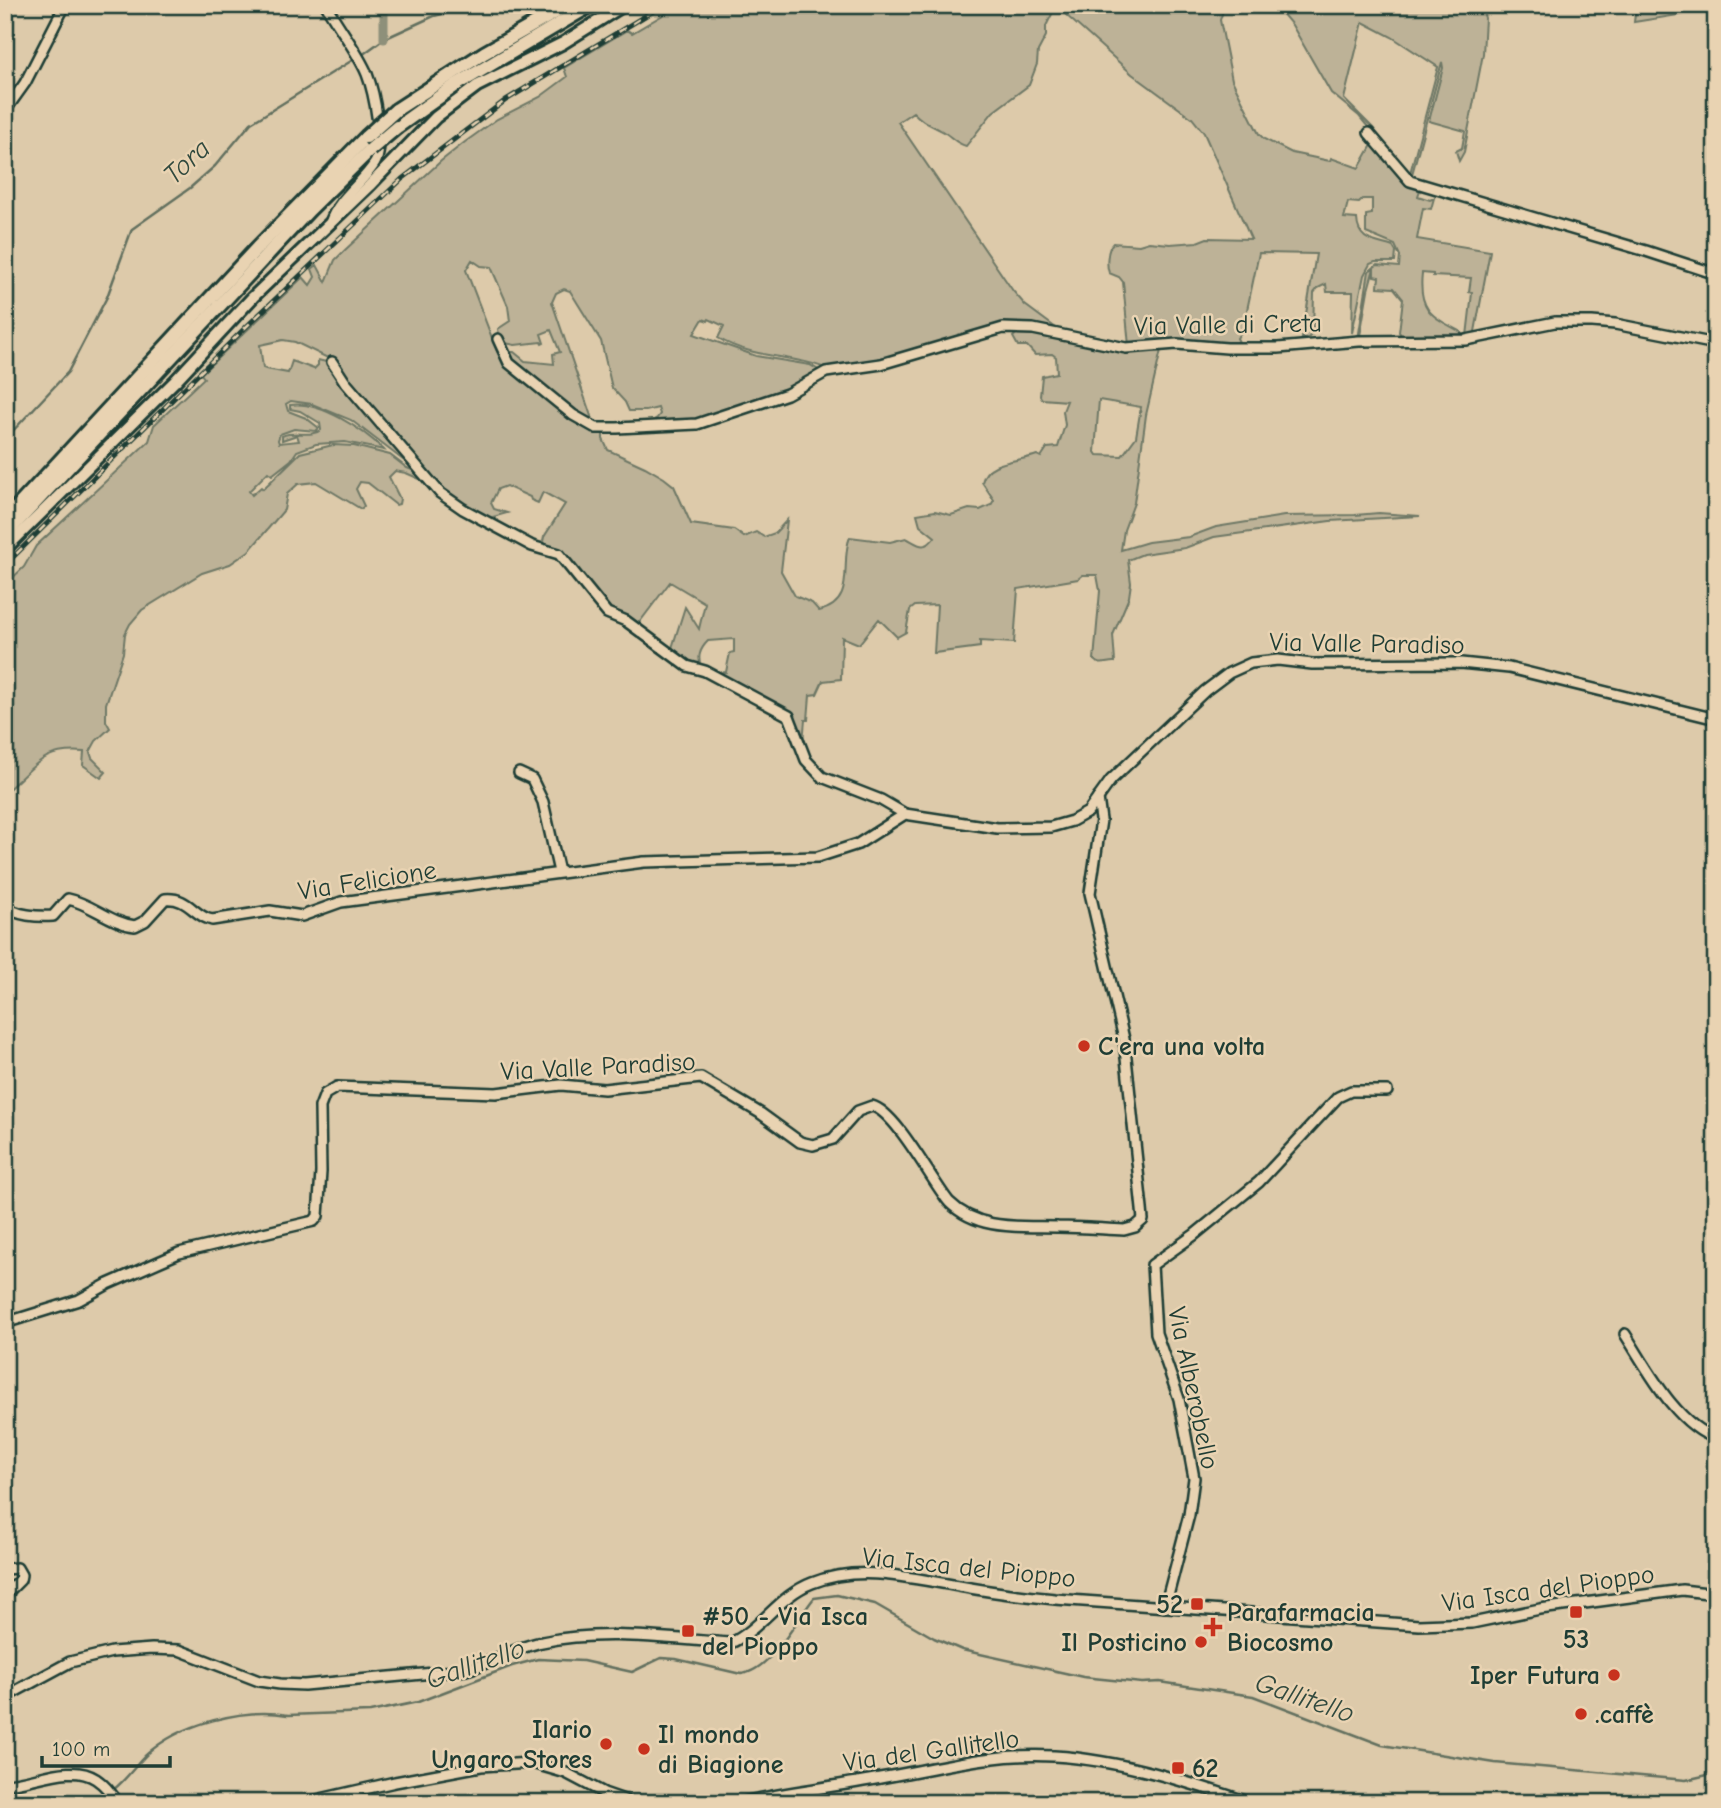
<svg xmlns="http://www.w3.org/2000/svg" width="1721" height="1808" viewBox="0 0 1721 1808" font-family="'Comic Neue',sans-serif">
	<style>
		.green { fill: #bdb297; stroke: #6e7866; stroke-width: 2; fill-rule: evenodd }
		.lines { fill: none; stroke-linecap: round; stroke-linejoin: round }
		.stream { stroke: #626f5e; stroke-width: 2.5 }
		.canal { stroke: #8e907a; stroke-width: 9 }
		.minor-casing { stroke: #1f3d34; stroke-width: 14 }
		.major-casing { stroke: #1f3d34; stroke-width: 16 }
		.highway-casing { stroke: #1f3d34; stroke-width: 18 }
		.minor { stroke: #e9d3b2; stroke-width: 9 }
		.major { stroke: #e9d3b2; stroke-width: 10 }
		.highway { stroke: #e9d3b2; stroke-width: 12 }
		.rail-casing { stroke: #1f3d34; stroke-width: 5 }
		.rail { stroke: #e9d3b2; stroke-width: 2.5; stroke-dasharray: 8; stroke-linecap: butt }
		.highway-bridge-casing { stroke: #1f3d34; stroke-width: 18; stroke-linecap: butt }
		.highway-bridge { stroke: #e9d3b2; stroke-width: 12 }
		.poi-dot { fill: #c8321e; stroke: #e9d3b2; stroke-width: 2.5 }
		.labels { text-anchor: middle; stroke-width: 5; stroke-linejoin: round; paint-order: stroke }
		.street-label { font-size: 26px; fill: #1f3d34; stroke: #e9d3b2 }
		.poi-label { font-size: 26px; font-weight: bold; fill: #1f3d34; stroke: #e9d3b2; text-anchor: start }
		.water-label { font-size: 28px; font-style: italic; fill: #30493e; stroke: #e9d3b2 }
	</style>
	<rect width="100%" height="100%" fill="#ddcaaa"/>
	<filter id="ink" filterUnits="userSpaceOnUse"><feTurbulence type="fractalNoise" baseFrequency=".0143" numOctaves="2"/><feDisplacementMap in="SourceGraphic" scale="14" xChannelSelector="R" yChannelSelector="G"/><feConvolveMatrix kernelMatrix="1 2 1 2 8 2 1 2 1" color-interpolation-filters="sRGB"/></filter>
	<g filter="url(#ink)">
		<g class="green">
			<path d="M 680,5 L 1225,5 L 1220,20 L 1232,80 L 1259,134 L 1264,139 L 1292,153 L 1330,161 L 1331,158 L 1359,168 L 1372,145 L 1370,141 L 1375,139 L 1406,183 L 1424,190 L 1420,190 L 1418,196 L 1430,200 L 1434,198 L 1431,209 L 1423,208 L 1417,239 L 1490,251 L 1474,337 L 1467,336 L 1472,293 L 1469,292 L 1471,278 L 1433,276 L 1433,274 L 1422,273 C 1418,310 1431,316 1461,332 L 1461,336 L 1402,336 L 1399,332 L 1403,299 L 1394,288 L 1378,287 L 1379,277 L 1374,276 L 1374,268 L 1368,290 L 1360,336 L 1393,336 L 1393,339 L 1358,339 L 1369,271 L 1377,265 L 1399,267 L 1400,256 L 1395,245 L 1366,233 L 1366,215 L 1372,214 L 1372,199 L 1363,199 L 1359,203 L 1348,202 L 1344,218 L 1357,219 C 1358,242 1375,241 1393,247 L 1396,252 L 1395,262 L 1375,262 L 1370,264 L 1364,275 L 1352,333 L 1353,292 L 1327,292 L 1326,284 L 1318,288 L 1314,293 L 1313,333 L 1308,338 L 1302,338 L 1316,254 L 1259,253 L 1243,329 L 1237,338 L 1241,346 L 1129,346 L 1123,282 L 1119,277 L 1109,273 C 1106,265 1107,249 1113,243 L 1139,245 L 1149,242 L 1170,244 L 1197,242 L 1207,238 L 1251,239 L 1204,133 L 1192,118 L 1132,74 L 1056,6 L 1046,26 L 1046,36 L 1038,51 L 1037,64 L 1029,85 L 993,112 L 966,146 C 956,144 951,136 942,131 C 928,123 925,124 913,112 L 898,122 L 1013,291 L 1025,305 L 1064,334 L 1019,328 L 830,370 C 794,354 753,359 718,338 L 724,326 L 709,319 L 708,321 L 703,319 L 694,334 L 756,356 L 810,365 L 822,372 L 787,394 L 698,421 L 665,424 L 661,421 L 652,421 L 657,418 L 660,414 L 658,408 L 646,411 L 629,411 L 625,402 L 612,388 L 601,341 L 570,291 L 564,289 L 556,293 L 552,302 L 593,422 L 591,426 L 502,352 L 514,352 L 525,361 L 554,364 L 553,354 L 560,352 L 551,330 L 541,334 L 544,343 L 542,344 L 541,342 L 515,345 L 500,342 L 498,329 L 510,321 L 508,306 L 491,267 L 481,266 L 472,260 L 466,270 L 497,351 L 502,360 C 533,390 562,416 603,432 L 603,439 L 608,450 L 645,467 L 664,478 L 674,486 L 691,524 L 734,530 L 744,537 L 756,532 L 764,537 L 775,533 L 787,520 L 781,571 L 795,596 L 812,603 L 819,611 C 858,602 839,563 850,537 L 890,542 L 906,538 C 918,544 924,552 935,537 L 920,525 L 917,514 L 935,511 L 951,515 L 969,509 L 980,510 L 991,505 L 994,500 L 982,482 C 987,459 1020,462 1037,455 L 1041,457 L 1047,448 L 1058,447 L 1065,425 L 1063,411 L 1067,401 L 1042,399 L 1040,396 L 1042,376 L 1057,373 L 1056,357 L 1052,354 L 1035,355 L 1027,346 L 1018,346 L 1013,337 L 1018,332 L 1053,335 L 1126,351 L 1162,346 L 1146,415 L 1134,503 L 1124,530 L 1121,550 L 1148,542 L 1189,537 L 1216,527 L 1284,516 L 1355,515 L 1379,513 L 1420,516 L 1330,521 L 1214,537 L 1185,548 L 1143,554 L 1128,560 L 1131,583 L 1129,597 L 1113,635 L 1115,662 C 1108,661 1100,667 1094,660 L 1100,591 L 1097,575 L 1083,575 L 1078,579 L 1018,589 L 1014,643 L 980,641 L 980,647 L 934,653 L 937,605 L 915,606 L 910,610 L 906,632 L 897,637 L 879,619 L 859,644 L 842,637 L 841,679 L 823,681 L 817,694 L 810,695 L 808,720 L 805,720 L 803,742 L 791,721 L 708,673 L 726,672 L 730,653 L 734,652 L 734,639 L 708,641 C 699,650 697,658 702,670 L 672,648 L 685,607 L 699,629 L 705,603 L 670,582 L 636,627 L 613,614 L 574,567 L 542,546 L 544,537 L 565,504 L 543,492 L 538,503 L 531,500 L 530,497 L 506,486 L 498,489 L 491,503 L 494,509 L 507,513 L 486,519 L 451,496 L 433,479 L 330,359 L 295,342 L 283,340 L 260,345 L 263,368 L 266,369 L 288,373 L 292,361 L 314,369 L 318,365 L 318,360 L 326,362 L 416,470 L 351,420 L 312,404 L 291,401 L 286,404 L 288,411 L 306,418 L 319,428 L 316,431 L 294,429 L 280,434 L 278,440 L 279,443 L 299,441 L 297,435 L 282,440 L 282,436 C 295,430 311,438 321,430 L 320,423 L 300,411 L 290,409 L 290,405 C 319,400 364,430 384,450 L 345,442 L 316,444 L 297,451 L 291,460 L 272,475 L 268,472 L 249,491 L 252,495 L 261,487 L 263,489 L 300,453 L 333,445 L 354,446 L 390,455 L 407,468 L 423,474 L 431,484 L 406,473 L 395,471 L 389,477 L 400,499 L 399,504 L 396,505 L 368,483 L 360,482 L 356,489 L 364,506 L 361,509 L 316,482 L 298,484 L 287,494 L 284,510 L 249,551 L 230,564 L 202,573 L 142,610 L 130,624 L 125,634 L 123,653 L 106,704 L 106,721 L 110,728 L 96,741 L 90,752 L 92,758 L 106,772 L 101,778 L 83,765 L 84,752 C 40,748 35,768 5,792 L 5,585 L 24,567 L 36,546 L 149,441 L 154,425 L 204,378 L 201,374 L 303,277 L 310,285 L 315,277 L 312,269 L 317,265 L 326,282 L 335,260 L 345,250 L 441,161 L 465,142 L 497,119 L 540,97 L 567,77 L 564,68 L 627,30 L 632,33 ZM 1099,400 L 1141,407 L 1136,437 L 1122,456 L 1097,455 L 1095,452 Z"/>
			<path d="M 1275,5 L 1481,5 L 1485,18 L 1483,54 L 1464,152 L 1459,161 L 1456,151 L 1462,148 L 1465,131 L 1429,121 L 1443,68 L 1442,62 L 1410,182 L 1409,177 L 1438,67 L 1392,37 L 1363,22 L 1344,99 L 1373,128 L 1395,160 L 1359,116 L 1331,93 L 1292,25 Z"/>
			<path d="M 1636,5 L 1716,5 L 1716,9 L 1634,22 Z"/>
		</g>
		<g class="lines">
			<g class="stream">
				<path d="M 362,55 L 384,39 L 434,16 L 480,5"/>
				<path d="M 5,436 L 10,434 L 68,372 L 107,297 L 132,229 L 190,188 L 215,166 L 251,123 L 356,58"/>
				<path d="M 113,1790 C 126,1780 135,1766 146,1755 C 179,1724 244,1707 288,1715 L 370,1712 L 418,1702 L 512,1666 L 538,1659 L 583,1661 L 632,1672 L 661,1658 L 676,1659 L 741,1674 C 771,1671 796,1620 814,1598 L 837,1595 L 875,1604 L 934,1638 L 962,1650 L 1083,1677 L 1142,1683 L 1160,1682 L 1253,1696 L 1382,1745 L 1495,1763 L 1686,1780 L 1716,1773"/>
				<path d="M 5,1800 L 37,1803"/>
				<path d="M 88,1803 L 101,1799 L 108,1794"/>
			</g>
			<path class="canal" d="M 384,39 L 384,5"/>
			<defs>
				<g id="minor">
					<path d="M 326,5 C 337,25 359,54 367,74 C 374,92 385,146 375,163 C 361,185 339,197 330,223"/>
					<path d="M 5,111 L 25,83 L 65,5"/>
					<path d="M 1369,133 L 1410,181 L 1646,251 L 1716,274"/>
					<path d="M 498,339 L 509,363 L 573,415 L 596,428 L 617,428 L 697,424 L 787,394 L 826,372 L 881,364 L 1003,328 L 1033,329 L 1126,348 L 1177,344 L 1227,348 L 1278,348 L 1359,341 L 1466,340 L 1555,322 L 1592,322 L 1615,324 L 1716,344"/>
					<path d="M 332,362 L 345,382 L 440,493 L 463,509 L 532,546 L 559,554 L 607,613 L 626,621 L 687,666 L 705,671 L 789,716 L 806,760 L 822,777 L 881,800 L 905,814"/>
					<path d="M 519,773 L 532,779 L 543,802 L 559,872"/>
					<path d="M 5,905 C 15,916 39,917 53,916 L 68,899 C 92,904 110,923 135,926 L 145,921 L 165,899 C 189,897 193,916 212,920 L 270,911 L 302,916 L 341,902 L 644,862 L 818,857 L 858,844 L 905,814 L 997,828 L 1051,827 L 1072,821 L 1088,812 L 1111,780 L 1205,691 L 1229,673 L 1251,663 L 1278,660 L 1312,664 L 1461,663 L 1509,668 L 1716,719"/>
					<path d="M 5,1323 L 79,1300 L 108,1284 L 179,1253 L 314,1221 L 318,1216 L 321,1172 L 320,1107 L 325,1094 L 337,1087 L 496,1093 L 561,1085 L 604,1089 L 701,1078 L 760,1113 L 800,1142 L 813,1145 L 833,1139 L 858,1111 L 872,1106 C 896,1112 931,1180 949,1202 C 978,1231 1020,1226 1058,1227 C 1080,1227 1102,1229 1124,1230 L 1135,1227 L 1143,1220 L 1142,1209 L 1124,1039 L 1090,893 L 1101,820 L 1098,798"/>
					<path d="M 1625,1334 C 1647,1368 1676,1425 1716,1438"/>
					<path d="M 5,1569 L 17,1568 L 21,1575 L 20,1580 L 5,1595"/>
					<path d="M 1165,1607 L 1189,1515 L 1194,1478 L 1179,1399 L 1156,1333 L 1152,1265 L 1194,1235 L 1259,1182 L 1338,1097 L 1351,1091 L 1387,1091"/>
					<path d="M 5,1697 L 70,1662 L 112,1652 L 152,1649 L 179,1650 L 259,1681 L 280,1684 L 304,1685 L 466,1670 C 492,1663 515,1647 542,1642 C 603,1629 669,1639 731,1643 C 761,1629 780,1595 812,1583 C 860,1564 910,1578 959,1586 C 991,1592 1023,1596 1055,1599 L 1419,1625 L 1472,1623 L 1540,1609 L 1682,1590 L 1716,1594"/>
					<path d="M 5,1784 C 33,1783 71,1762 96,1779 C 105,1785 112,1794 118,1803"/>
					<path d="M 303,1803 L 395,1782 L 481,1766 L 532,1763 L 566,1773 L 604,1793 L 633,1803"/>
					<path d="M 739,1803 C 785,1792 833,1787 880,1778 C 938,1768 995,1752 1054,1756 C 1121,1760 1188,1782 1251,1803"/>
				</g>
				<path id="major" d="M 5,549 L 175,381 L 253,297 L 369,186 L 436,117 L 477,86 L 563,43 L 624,5"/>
				<g id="highway">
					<path d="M 396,110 L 484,53 L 568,5"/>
					<path d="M 397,127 L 456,85 L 591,5"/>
					<path d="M 5,520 L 257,248 L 366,137"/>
					<path d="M 5,535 L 309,210 L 370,150"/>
				</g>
			</defs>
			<use href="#minor" class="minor-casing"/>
			<use href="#major" class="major-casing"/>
			<use href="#highway" class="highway-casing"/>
			<use href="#minor" class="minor"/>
			<use href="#major" class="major"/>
			<use href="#highway" class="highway"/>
			<defs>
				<path id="rail" d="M 5,565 L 246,327 L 402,179 L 506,100 L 663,5"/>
			</defs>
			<use href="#rail" class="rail-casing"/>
			<use href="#rail" class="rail"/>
			<defs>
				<g id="highway-bridge">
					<path d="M 366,137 L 396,110"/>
					<path d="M 370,150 L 397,127"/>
				</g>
			</defs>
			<use href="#highway-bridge" class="highway-bridge-casing"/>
			<use href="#highway-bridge" class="highway-bridge"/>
		</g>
	</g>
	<g class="poi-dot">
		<circle cx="1084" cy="1046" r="7"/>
		<rect x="1190" y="1597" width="14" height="14" rx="3.5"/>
		<rect x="1569" y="1605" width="14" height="14" rx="3.5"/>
		<path d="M1209.5 1616.5h7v7h7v7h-7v7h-7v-7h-7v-7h7z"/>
		<rect x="681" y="1624" width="14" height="14" rx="3.5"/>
		<circle cx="1201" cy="1642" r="7"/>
		<circle cx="1614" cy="1675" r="7"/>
		<circle cx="1581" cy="1714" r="7"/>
		<circle cx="606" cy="1744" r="7"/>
		<circle cx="644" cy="1749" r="7"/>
		<rect x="1171" y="1761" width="14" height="14" rx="3.5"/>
	</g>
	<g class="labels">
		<g class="street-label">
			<text transform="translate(1228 324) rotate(-1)" y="9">Via Valle di Creta</text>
			<text transform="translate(1367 643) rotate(1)" y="9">Via Valle Paradiso</text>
			<text transform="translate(367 880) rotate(-9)" y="9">Via Felicione</text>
			<text transform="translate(598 1066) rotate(-3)" y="9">Via Valle Paradiso</text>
			<text transform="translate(1194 1388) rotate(78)" y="9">Via Alberobello</text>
			<text transform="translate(969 1567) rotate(6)" y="9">Via Isca del Pioppo</text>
			<text transform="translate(1548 1588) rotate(-8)" y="9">Via Isca del Pioppo</text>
			<text transform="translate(931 1750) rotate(-8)" y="9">Via del Gallitello</text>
		</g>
		<g class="poi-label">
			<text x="1098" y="1055">C'era una volta</text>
			<text x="1183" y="1613" text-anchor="end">52</text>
			<text x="1227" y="1621">Parafarmacia<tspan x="1227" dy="30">Biocosmo</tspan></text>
			<text x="702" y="1625">#50 - Via Isca<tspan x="702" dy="30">del Pioppo</tspan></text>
			<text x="1576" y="1648" text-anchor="middle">53</text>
			<text x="1187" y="1651" text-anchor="end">Il Posticino</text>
			<text x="1600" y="1684" text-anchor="end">Iper Futura</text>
			<text x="1595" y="1723">.caffè</text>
			<text x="592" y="1738" text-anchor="end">Ilario<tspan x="592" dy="30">Ungaro Stores</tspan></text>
			<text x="658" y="1743">Il mondo<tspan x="658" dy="30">di Biagione</tspan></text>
			<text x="1192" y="1777">62</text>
		</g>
		<g class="water-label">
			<text transform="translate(186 161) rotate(-43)" y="10">Tora</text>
			<text transform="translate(475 1663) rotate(-19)" y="10">Gallitello</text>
			<text transform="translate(1305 1697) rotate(19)" y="10">Gallitello</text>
		</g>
	</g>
	<rect width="1721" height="1808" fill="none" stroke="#e9d3b2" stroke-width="28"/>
	<rect x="14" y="14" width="1693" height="1780" fill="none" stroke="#1f3d34" stroke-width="2.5" filter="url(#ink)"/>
	<path d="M42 1756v10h128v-10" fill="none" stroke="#1f3d34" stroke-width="3.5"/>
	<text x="52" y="1756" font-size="21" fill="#1f3d34" stroke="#e9d3b2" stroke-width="5" paint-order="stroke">100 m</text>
</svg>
